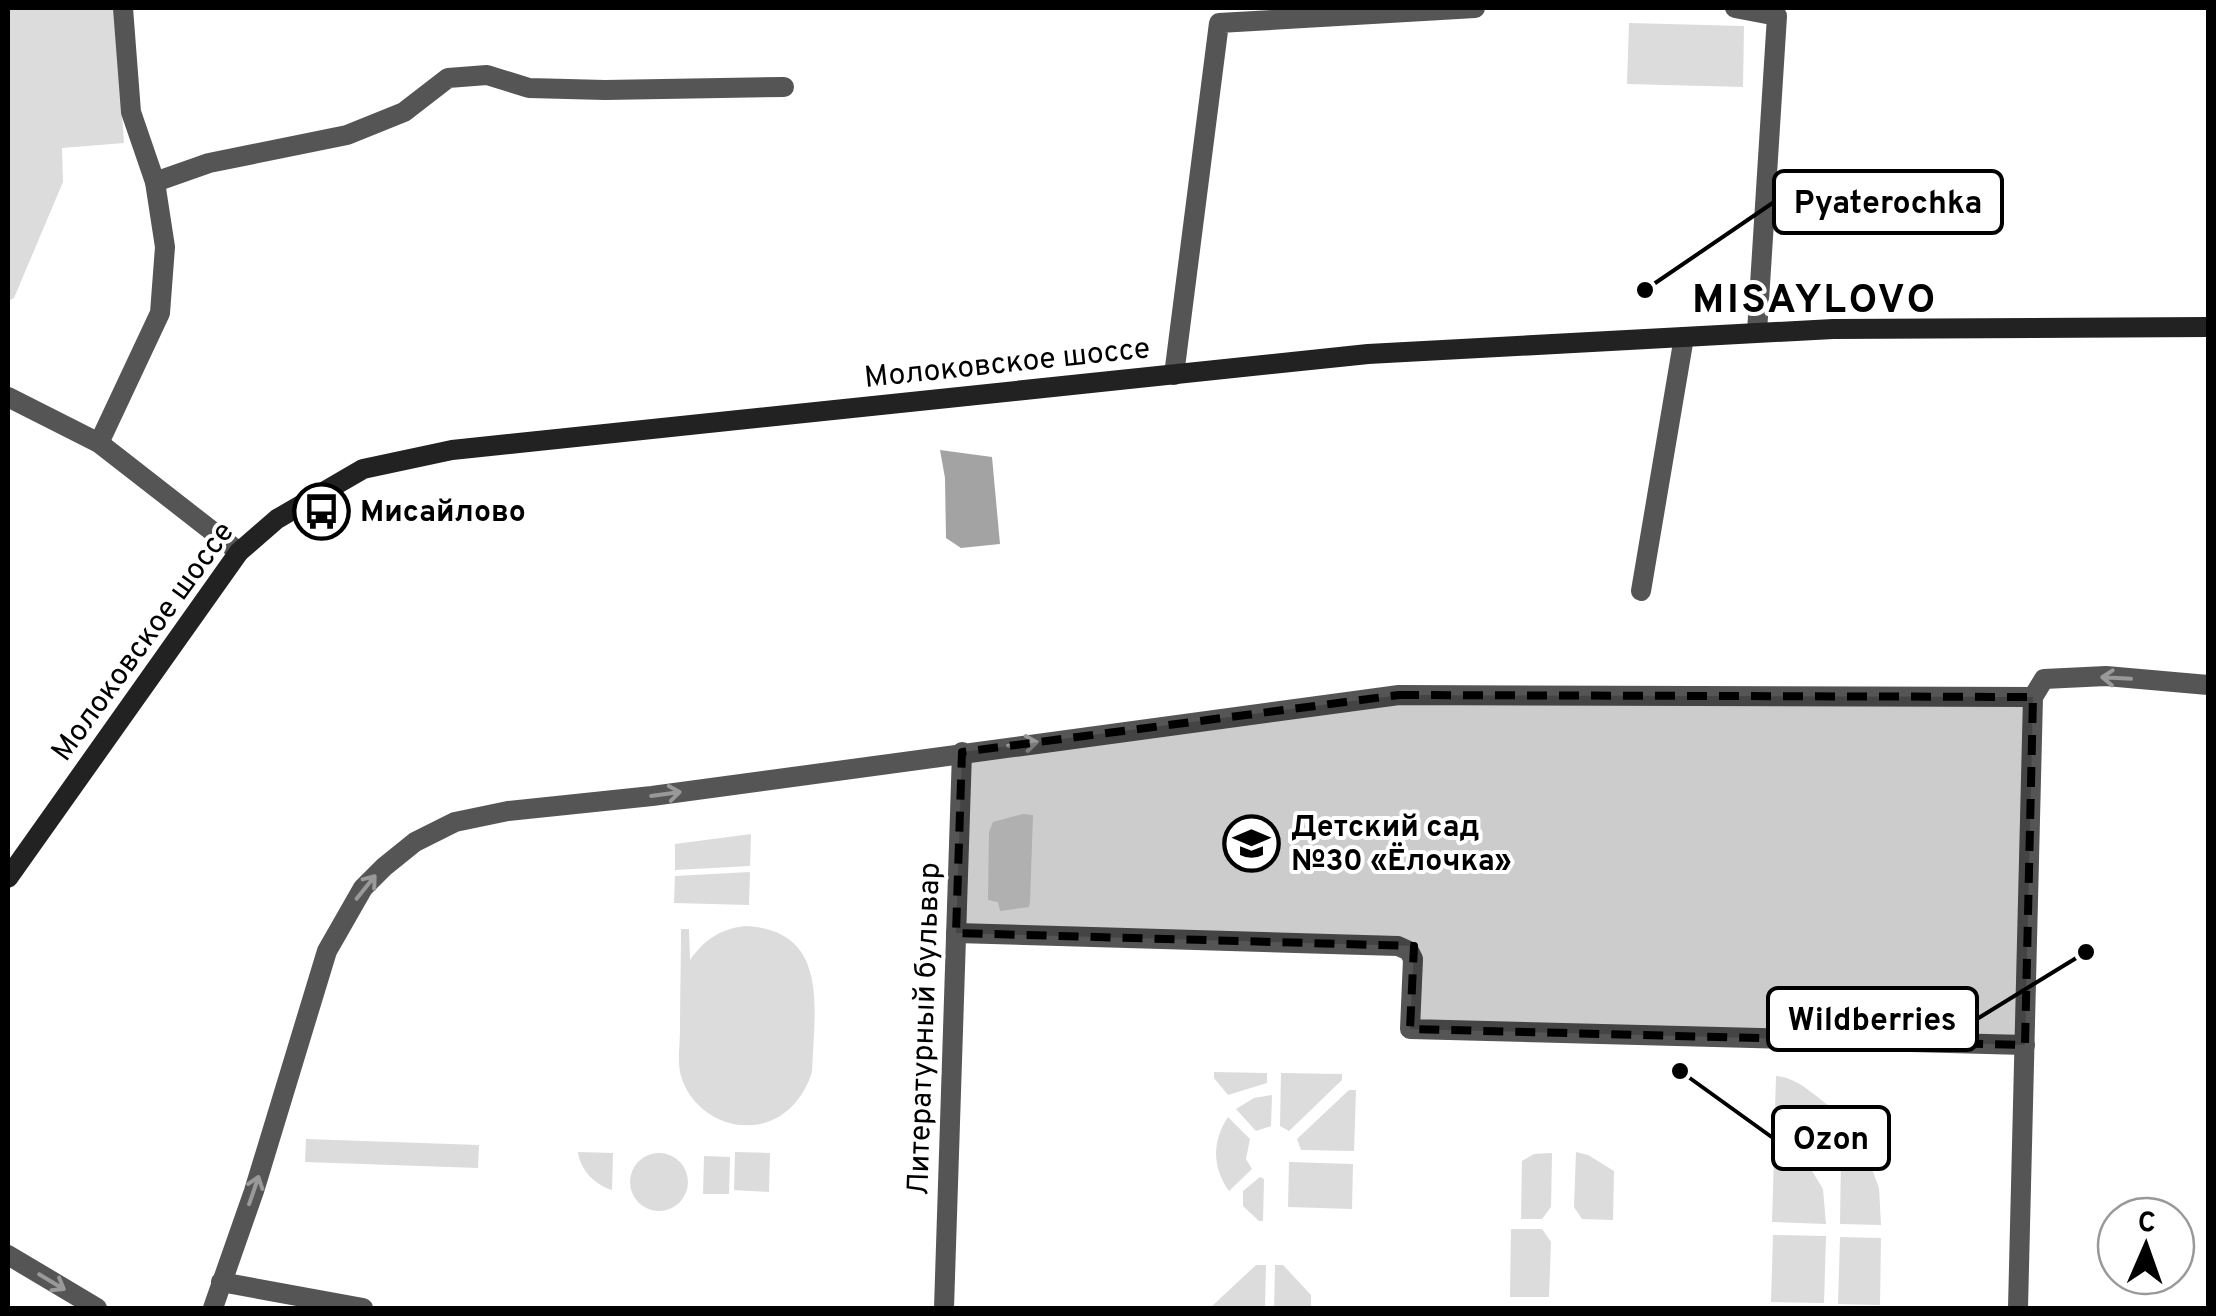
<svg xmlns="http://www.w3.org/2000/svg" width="2216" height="1316" viewBox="0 0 2216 1316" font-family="Overpass,sans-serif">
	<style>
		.green { fill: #dcdcdc }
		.water { fill: #a3a3a3 }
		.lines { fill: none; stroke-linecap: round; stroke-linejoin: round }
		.street { stroke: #555; stroke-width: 20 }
		.secondary { stroke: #222; stroke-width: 20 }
		.oneway { stroke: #999 }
		.marked { fill: #000; fill-opacity: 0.2; stroke: #000; stroke-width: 8; stroke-dasharray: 20 12; stroke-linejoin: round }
		.labels { text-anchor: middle; stroke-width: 8; stroke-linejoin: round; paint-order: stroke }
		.street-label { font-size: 30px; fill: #000; stroke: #fff }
		.poi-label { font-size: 30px; font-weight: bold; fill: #000; stroke: #fff; text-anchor: start }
		.district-label { font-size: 40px; font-weight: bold; letter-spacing: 2.5px; fill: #000; stroke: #fff }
		.leader { fill: none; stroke: #000; stroke-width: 4 }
		.callout-dot { fill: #000; stroke: #fff; stroke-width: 4 }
		.callout { fill: #fff; stroke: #000; stroke-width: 4 }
		.callout-label { font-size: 32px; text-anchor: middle; font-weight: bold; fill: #000 }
	</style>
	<rect width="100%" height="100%" fill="#fff"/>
	<g class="green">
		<path d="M 8,8 L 115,8 L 124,143 L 62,148 L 63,182 L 14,298 L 8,301 Z"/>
		<path d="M 1629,23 L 1744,26 L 1743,87 L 1627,84 Z"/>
		<path d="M 1023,814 L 1033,815 L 1030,902 L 1029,907 L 1000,911 L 998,902 L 988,900 L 989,832 L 993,822 Z"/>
		<path d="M 751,834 L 750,866 L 675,870 L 675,844 Z"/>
		<path d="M 750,872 L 749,905 L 674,903 L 675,876 Z"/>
		<path d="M 745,926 C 831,930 814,1010 812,1072 C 804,1097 787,1118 760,1124 C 726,1131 691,1110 681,1076 C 677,1062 680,1045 680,1030 C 680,996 681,962 681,929 L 689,929 L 690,960 C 704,940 720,929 745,926 Z"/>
		<path d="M 1214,1072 L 1267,1073 L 1267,1083 L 1228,1095 L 1214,1078 Z"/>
		<path d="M 1281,1073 L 1342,1074 L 1342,1080 L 1289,1131 L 1280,1126 Z"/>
		<path d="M 1776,1076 C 1796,1077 1812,1093 1828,1105 L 1827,1144 L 1774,1143 Z"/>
		<path d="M 1349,1090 L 1356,1090 L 1354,1151 L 1301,1150 L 1297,1139 Z"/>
		<path d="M 1272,1095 L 1271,1126 L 1256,1131 L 1236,1109 L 1254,1098 Z"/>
		<path d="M 1228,1117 L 1250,1139 L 1246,1159 L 1252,1169 L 1229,1191 C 1212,1167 1212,1141 1228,1117 Z"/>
		<path d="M 306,1139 L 479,1145 L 478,1168 L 305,1162 Z"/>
		<path d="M 578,1152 L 613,1153 L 612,1190 C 595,1185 580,1170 578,1152 Z"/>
		<path d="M 735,1152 L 770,1153 L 769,1192 L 734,1190 Z"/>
		<path d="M 1576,1152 L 1588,1155 L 1614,1171 L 1613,1220 L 1582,1219 L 1574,1207 Z"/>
		<circle cx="659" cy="1182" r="29"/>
		<path d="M 1552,1153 L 1551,1207 L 1542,1219 L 1521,1219 L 1522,1161 L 1534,1154 Z"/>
		<path d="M 704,1156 L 730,1157 L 729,1194 L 703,1194 Z"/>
		<path d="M 1774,1156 L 1803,1156 L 1823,1189 L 1826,1224 L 1772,1222 Z"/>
		<path d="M 1841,1157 L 1868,1158 L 1879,1188 L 1881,1225 L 1840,1224 Z"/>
		<path d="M 1289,1162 L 1353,1164 L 1352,1209 L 1288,1207 Z"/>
		<path d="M 1260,1177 L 1264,1179 L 1263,1221 L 1259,1221 L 1243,1206 L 1243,1191 Z"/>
		<path d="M 1511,1229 L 1542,1229 L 1551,1242 L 1549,1297 L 1510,1297 Z"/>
		<path d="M 1773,1235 L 1826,1236 L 1824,1303 L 1771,1302 Z"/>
		<path d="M 1840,1237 L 1881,1238 L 1880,1305 L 1838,1304 Z"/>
		<path d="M 1256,1265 L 1266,1265 L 1265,1308 L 1210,1308 Z"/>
		<path d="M 1275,1265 L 1283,1265 L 1311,1295 L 1311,1308 L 1274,1308 Z"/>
	</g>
	<path class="water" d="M 940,450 L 992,457 L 1000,544 L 961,548 L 946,538 L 945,478 Z"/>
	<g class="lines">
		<g class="street">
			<path d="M 1735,8 L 1777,16 L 1757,332"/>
			<path d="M 155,182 L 209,163 L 347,135 L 404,112 L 448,78 L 487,75 L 529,88 L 605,90 L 784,87"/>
			<path d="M 1174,375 L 1219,23 L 1475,8"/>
			<path d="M 8,397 L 99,443 L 239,552"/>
			<path d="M 99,443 L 160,313 L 165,247 L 155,182 L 131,112 L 123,8"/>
			<path d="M 1641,591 L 1684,337"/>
			<path d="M 956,933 L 1398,946 L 1409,951 L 1413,959 L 1410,1029 L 2025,1045"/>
			<path d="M 8,1255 L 97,1308"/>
			<path d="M 221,1282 L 363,1308"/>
			<path d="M 213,1308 L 254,1191 L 327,951 L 363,888 L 384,867 L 415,842 L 455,822 L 508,811 L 652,796 L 1399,695 L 2033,697"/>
			<path d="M 944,1308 L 962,752"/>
			<path d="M 2018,1308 L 2033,697 L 2044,679 L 2106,676 L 2208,685"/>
		</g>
		<path class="secondary" d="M 8,878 L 239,552 L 277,519 L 363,469 L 452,450 L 1368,354 L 1833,329 L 2208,327"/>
	</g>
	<defs><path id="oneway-shaft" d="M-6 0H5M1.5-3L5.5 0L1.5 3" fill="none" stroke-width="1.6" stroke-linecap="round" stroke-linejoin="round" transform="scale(2.5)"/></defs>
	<g class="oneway">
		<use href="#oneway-shaft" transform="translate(2116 678) rotate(-177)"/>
		<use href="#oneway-shaft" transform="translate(1023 744) rotate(-7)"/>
		<use href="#oneway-shaft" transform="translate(666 794) rotate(-8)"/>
		<use href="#oneway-shaft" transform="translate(366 887) rotate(-51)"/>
		<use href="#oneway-shaft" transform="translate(254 1190) rotate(-71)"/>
		<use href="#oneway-shaft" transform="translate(52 1282) rotate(31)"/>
	</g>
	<path class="marked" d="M 1399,695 L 2033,697 L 2025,1045 L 1410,1029 L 1414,946 L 956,933 L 962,752 Z"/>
	<defs>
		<symbol id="bus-ring" viewBox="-11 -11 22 22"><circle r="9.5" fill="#fff" stroke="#000" stroke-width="1.5"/><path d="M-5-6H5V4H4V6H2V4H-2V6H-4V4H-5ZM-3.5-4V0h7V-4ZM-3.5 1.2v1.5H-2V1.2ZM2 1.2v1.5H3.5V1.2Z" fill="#000"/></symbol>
		<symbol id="school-ring" viewBox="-11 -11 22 22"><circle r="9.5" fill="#fff" stroke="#000" stroke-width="1.5"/><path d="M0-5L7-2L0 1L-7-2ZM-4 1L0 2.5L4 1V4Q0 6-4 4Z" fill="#000"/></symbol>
	</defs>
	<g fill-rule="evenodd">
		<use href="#bus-ring" x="290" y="480" width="63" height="63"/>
		<use href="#school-ring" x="1220" y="812" width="63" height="63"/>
	</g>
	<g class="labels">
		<g class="street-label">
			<text transform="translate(1007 362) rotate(-6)" y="10">Молоковское шоссе</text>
			<text transform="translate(142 641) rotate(-54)" y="10">Молоковское шоссе</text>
			<text transform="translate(923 1029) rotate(-88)" y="10">Литературный бульвар</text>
		</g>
		<g class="poi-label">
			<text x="360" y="521">Мисайлово</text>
			<text x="1291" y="836">Детский сад<tspan x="1291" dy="34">№30 «Ёлочка»</tspan></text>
		</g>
		<g class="district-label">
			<text x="1815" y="312">MISAYLOVO</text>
		</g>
	</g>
	<path class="leader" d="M1645 290L1774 202M2086 952L1977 1019M1680 1071L1773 1138"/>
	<g class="callout-dot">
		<circle cx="1645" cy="290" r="10"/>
		<circle cx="2086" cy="952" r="10"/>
		<circle cx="1680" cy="1071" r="10"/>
	</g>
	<g class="callout">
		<rect x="1774" y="171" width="228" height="62" rx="10"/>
		<rect x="1768" y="988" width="209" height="62" rx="10"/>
		<rect x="1773" y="1107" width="116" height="62" rx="10"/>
	</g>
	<g class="callout-label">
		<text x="1888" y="213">Pyaterochka</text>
		<text x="1872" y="1030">Wildberries</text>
		<text x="1831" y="1149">Ozon</text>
	</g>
	<rect width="2216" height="1316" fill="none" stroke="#000000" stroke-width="20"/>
	<g transform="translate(2146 1246) rotate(2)"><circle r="48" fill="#ffffff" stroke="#999999" stroke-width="2.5"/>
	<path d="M0-8L18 38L0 25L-18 38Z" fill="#000000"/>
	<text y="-15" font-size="28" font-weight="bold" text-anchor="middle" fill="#000000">С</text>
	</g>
</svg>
